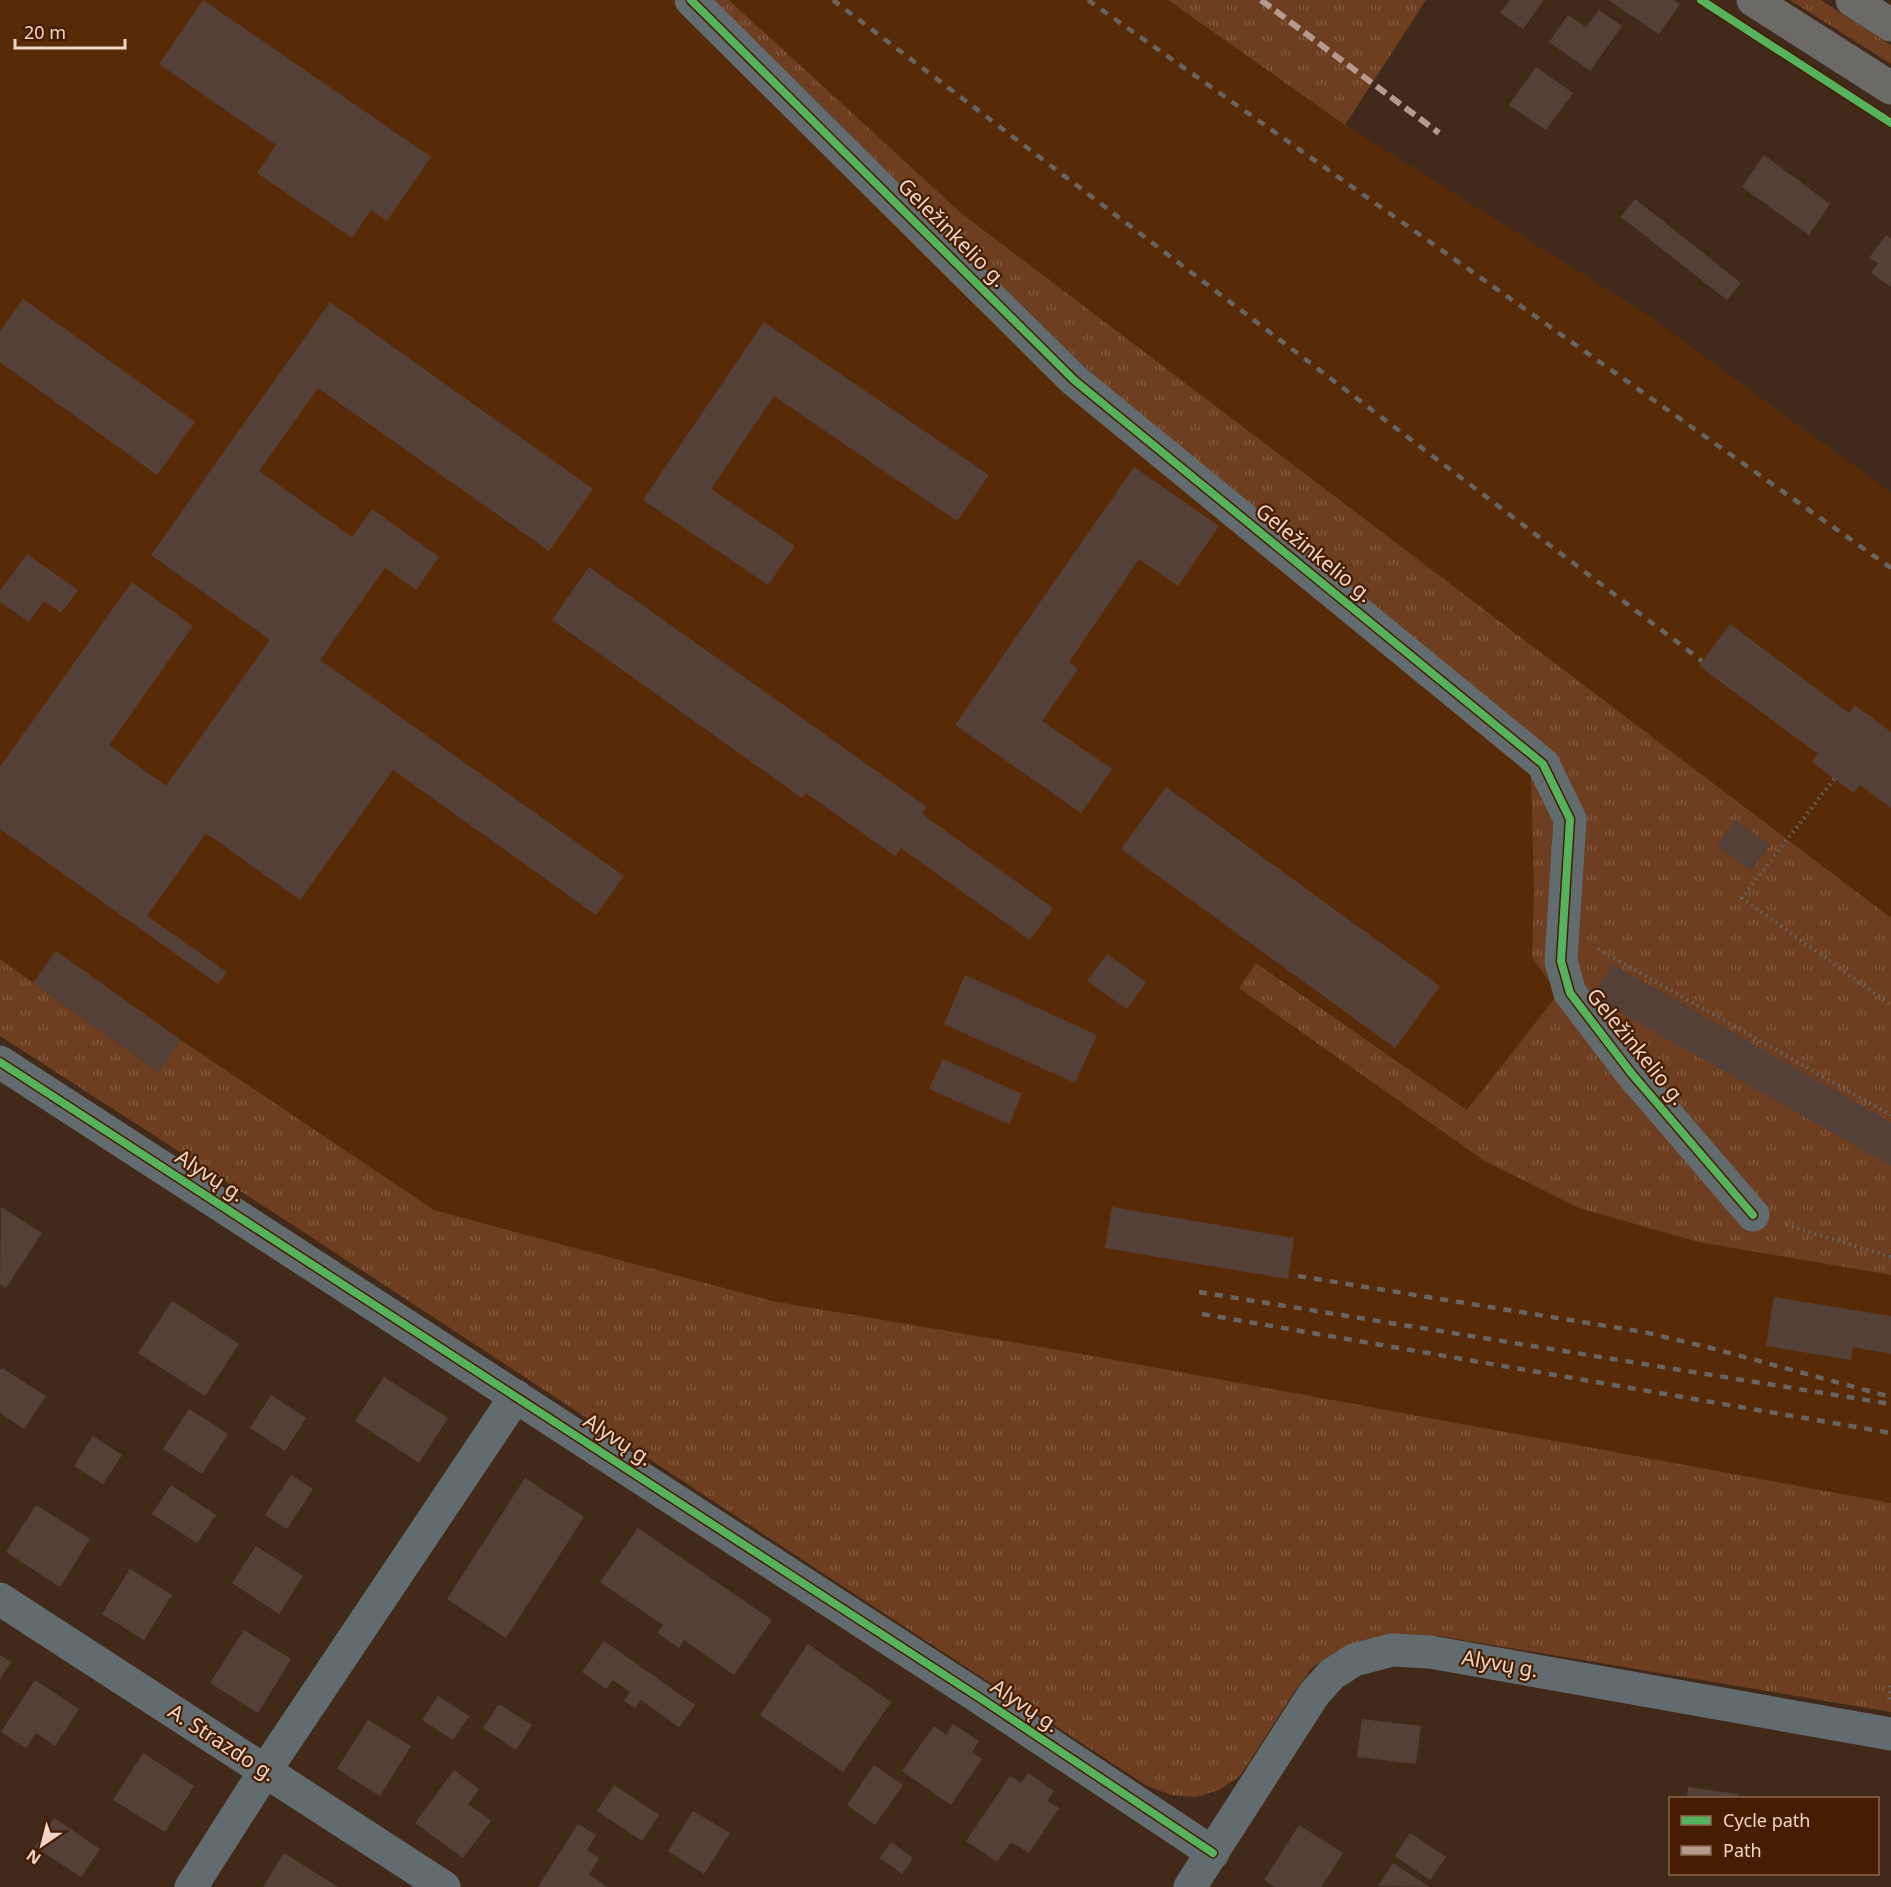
<svg xmlns="http://www.w3.org/2000/svg" width="1891" height="1887" viewBox="0 0 1891 1887" font-family="'Noto Sans',sans-serif">
	<style>
		.built { fill: #582b08 }
		.grass { fill: url(#grass-tufts) }
		.building { fill: #554037 }
		.lines { fill: none; stroke-linecap: round; stroke-linejoin: round }
		.path { stroke: #666664; stroke-width: 4; stroke-dasharray: 1.5 4.5; stroke-linecap: butt }
		.minor { stroke: #626b6d; stroke-width: 33 }
		.major { stroke: #6b6a67; stroke-width: 33 }
		.rail { stroke: #68645f; stroke-width: 4.5; stroke-dasharray: 8 8; stroke-linecap: butt }
		.quiet { stroke: #b69a8f; stroke-width: 6; stroke-dasharray: 12 6; stroke-linecap: butt }
		.cycleway-casing { stroke: #461d00; stroke-width: 11 }
		.cycleway { stroke: #56b35d; stroke-width: 8 }
		.labels { text-anchor: middle; stroke-width: 4.5; stroke-linejoin: round; paint-order: stroke }
		.street-label { font-size: 21px; fill: #f1d5c6; stroke: #461d00 }
	</style>
	<defs>
		<pattern id="grass-tufts" width="24" height="20" patternUnits="userSpaceOnUse" patternTransform="scale(1.5)"><rect width="24" height="20" fill="#6d3e1f"/><path d="M3 7l-1-3M5 7V3M7 7l1-3M15 17l-1-3M17 17v-4M19 17l1-3" fill="none" stroke="#82593e"/></pattern>
	</defs>
	<rect width="100%" height="100%" fill="#412a19"/>
	<g class="built">
		<path d="M 0,0 L 714,0 L 1085,367 L 1531,774 L 1534,892 L 1532,957 L 1558,994 L 1467,1110 L 1257,963 L 1239,988 L 1579,1208 L 1698,1242 L 1891,1275 L 1891,1503 L 1088,1355 L 772,1301 L 434,1210 L 181,1040 L 158,1072 L 0,959 Z"/>
		<path d="M 729,0 L 1168,0 L 1345,125 L 1643,312 L 1891,493 L 1891,918 L 961,213 Z"/>
	</g>
	<g class="grass">
		<path d="M 714,0 L 729,0 L 961,213 L 1891,918 L 1891,1275 L 1698,1242 L 1579,1208 L 1483,1160 L 1239,988 L 1256,963 L 1467,1110 L 1558,994 L 1532,957 L 1534,892 L 1531,774 L 1085,367 Z"/>
		<path d="M 1168,0 L 1426,0 L 1345,125 Z"/>
		<path d="M 1790,0 L 1821,0 L 1891,45 L 1891,64 Z"/>
		<path d="M 0,959 L 158,1072 L 181,1040 L 434,1210 L 772,1301 L 1088,1355 L 1891,1503 L 1891,1712 L 1439,1636 L 1397,1636 L 1362,1641 L 1335,1652 L 1313,1667 L 1297,1688 L 1240,1776 L 1219,1790 L 1196,1797 L 1171,1795 L 1147,1786 L 302,1231 L 0,1036 Z"/>
	</g>
	<g class="building">
		<path d="M 203,0 L 431,157 L 387,221 L 371,210 L 352,238 L 257,173 L 276,145 L 159,64 Z"/>
		<path d="M 1510,0 L 1544,0 L 1523,29 L 1500,13 Z"/>
		<path d="M 1608,0 L 1674,0 L 1680,4 L 1659,34 Z"/>
		<path d="M 1599,10 L 1622,26 L 1590,71 L 1549,42 L 1568,15 L 1586,27 Z"/>
		<path d="M 1536,67 L 1573,93 L 1546,130 L 1509,105 Z"/>
		<path d="M 1764,155 L 1830,204 L 1809,235 L 1742,187 Z"/>
		<path d="M 1635,199 L 1741,283 L 1727,300 L 1621,217 Z"/>
		<path d="M 1886,235 L 1891,239 L 1891,287 L 1871,273 L 1878,263 L 1869,258 Z"/>
		<path d="M 23,299 L 195,422 L 157,475 L 0,362 L 0,331 Z"/>
		<path d="M 330,302 L 593,489 L 549,551 L 318,388 L 259,471 L 352,537 L 372,509 L 439,557 L 416,590 L 385,568 L 320,660 L 624,876 L 596,915 L 393,770 L 300,900 L 206,833 L 147,916 L 227,972 L 218,984 L 0,829 L 0,767 L 132,582 L 193,626 L 109,745 L 166,786 L 270,640 L 151,555 Z"/>
		<path d="M 764,322 L 989,475 L 957,521 L 774,396 L 711,489 L 795,546 L 768,585 L 643,500 Z"/>
		<path d="M 1134,467 L 1219,526 L 1178,586 L 1139,559 L 1069,662 L 1078,669 L 1042,721 L 1112,769 L 1081,813 L 955,725 Z"/>
		<path d="M 27,554 L 78,590 L 61,613 L 44,601 L 29,622 L 0,602 L 0,591 Z"/>
		<path d="M 589,567 L 927,807 L 922,814 L 1053,908 L 1030,940 L 901,848 L 895,856 L 806,793 L 802,798 L 552,620 Z"/>
		<path d="M 1730,624 L 1849,713 L 1855,705 L 1891,732 L 1891,808 L 1860,785 L 1854,793 L 1834,779 L 1812,762 L 1818,754 L 1699,666 Z"/>
		<path d="M 1166,787 L 1440,986 L 1395,1048 L 1121,849 Z"/>
		<path d="M 1736,820 L 1770,845 L 1751,871 L 1717,846 Z"/>
		<path d="M 56,951 L 181,1040 L 158,1072 L 33,983 Z"/>
		<path d="M 1107,954 L 1146,982 L 1127,1009 L 1087,981 Z"/>
		<path d="M 1612,964 L 1891,1122 L 1891,1166 L 1593,997 Z"/>
		<path d="M 965,975 L 1097,1035 L 1075,1083 L 944,1024 Z"/>
		<path d="M 943,1059 L 1022,1094 L 1009,1124 L 929,1089 Z"/>
		<path d="M 1,1207 L 42,1233 L 6,1288 L 0,1284 Z"/>
		<path d="M 1112,1207 L 1294,1238 L 1288,1279 L 1105,1248 Z"/>
		<path d="M 1774,1297 L 1891,1316 L 1891,1354 L 1853,1347 L 1851,1360 L 1766,1346 Z"/>
		<path d="M 172,1301 L 239,1344 L 205,1396 L 138,1353 Z"/>
		<path d="M 2,1368 L 46,1396 L 24,1429 L 0,1413 L 0,1370 Z"/>
		<path d="M 384,1377 L 448,1418 L 419,1463 L 355,1421 Z"/>
		<path d="M 271,1395 L 306,1418 L 285,1451 L 250,1428 Z"/>
		<path d="M 189,1409 L 228,1434 L 202,1474 L 163,1449 Z"/>
		<path d="M 93,1436 L 122,1455 L 103,1484 L 74,1466 Z"/>
		<path d="M 291,1475 L 313,1489 L 287,1529 L 265,1515 Z"/>
		<path d="M 525,1478 L 584,1517 L 506,1638 L 447,1599 Z"/>
		<path d="M 171,1485 L 216,1515 L 197,1543 L 152,1514 Z"/>
		<path d="M 36,1505 L 90,1539 L 60,1587 L 6,1552 Z"/>
		<path d="M 638,1528 L 772,1620 L 734,1675 L 684,1640 L 679,1648 L 657,1633 L 663,1625 L 600,1582 Z"/>
		<path d="M 256,1546 L 303,1576 L 279,1614 L 232,1583 Z"/>
		<path d="M 130,1569 L 172,1595 L 144,1640 L 102,1614 Z"/>
		<path d="M 244,1630 L 291,1659 L 258,1713 L 210,1683 Z"/>
		<path d="M 604,1641 L 695,1705 L 679,1727 L 641,1700 L 635,1708 L 624,1701 L 630,1692 L 613,1680 L 606,1689 L 582,1672 Z"/>
		<path d="M 808,1644 L 891,1702 L 843,1772 L 760,1715 Z"/>
		<path d="M 0,1655 L 11,1662 L 0,1679 Z"/>
		<path d="M 35,1680 L 79,1709 L 55,1746 L 36,1733 L 26,1748 L 1,1732 Z"/>
		<path d="M 438,1696 L 469,1716 L 453,1740 L 422,1720 Z"/>
		<path d="M 499,1704 L 532,1725 L 516,1750 L 483,1728 Z"/>
		<path d="M 1362,1719 L 1421,1726 L 1416,1764 L 1357,1757 Z"/>
		<path d="M 368,1720 L 411,1746 L 380,1796 L 337,1769 Z"/>
		<path d="M 953,1724 L 979,1741 L 972,1752 L 982,1759 L 951,1805 L 902,1771 L 934,1726 L 946,1735 Z"/>
		<path d="M 143,1753 L 194,1786 L 165,1832 L 113,1800 Z"/>
		<path d="M 874,1765 L 903,1785 L 875,1825 L 847,1805 Z"/>
		<path d="M 454,1770 L 479,1789 L 468,1804 L 491,1821 L 463,1858 L 415,1823 Z"/>
		<path d="M 1028,1773 L 1054,1791 L 1047,1801 L 1059,1808 L 1029,1853 L 1011,1842 L 997,1862 L 966,1841 L 1010,1776 L 1021,1783 Z"/>
		<path d="M 614,1785 L 659,1815 L 642,1841 L 597,1811 Z"/>
		<path d="M 1688,1787 L 1738,1794 L 1738,1798 L 1687,1798 Z"/>
		<path d="M 693,1811 L 730,1833 L 704,1874 L 668,1851 Z"/>
		<path d="M 54,1818 L 100,1849 L 81,1877 L 35,1847 Z"/>
		<path d="M 578,1824 L 596,1835 L 587,1850 L 599,1858 L 589,1875 L 608,1887 L 538,1887 Z"/>
		<path d="M 1299,1825 L 1343,1853 L 1321,1887 L 1275,1887 L 1264,1880 Z"/>
		<path d="M 1410,1833 L 1446,1857 L 1430,1880 L 1395,1856 Z"/>
		<path d="M 891,1842 L 913,1858 L 902,1874 L 880,1858 Z"/>
		<path d="M 284,1853 L 338,1887 L 263,1887 Z"/>
		<path d="M 1393,1863 L 1430,1887 L 1378,1886 Z"/>
	</g>
	<g class="lines">
		<g class="path">
			<path d="M 1834,779 L 1742,898 L 1891,1005"/>
			<path d="M 1598,949 L 1891,1115"/>
			<path d="M 1786,1225 L 1891,1257"/>
			<path d="M 1889,1699 L 1891,1683"/>
		</g>
		<g class="minor">
			<path d="M 691,0 L 1074,380 L 1543,764 L 1570,819 L 1561,961 L 1570,993 L 1632,1074 L 1753,1215"/>
			<path d="M 0,1062 L 980,1698 L 1213,1853"/>
			<path d="M 0,1599 L 444,1887"/>
			<path d="M 191,1887 L 265,1771 L 516,1396"/>
			<path d="M 1190,1887 L 1314,1694 L 1332,1674 L 1354,1660 L 1392,1650 L 1430,1652 L 1891,1734"/>
		</g>
		<g class="major">
			<path d="M 1753,0 L 1891,88"/>
			<path d="M 1852,0 L 1891,25"/>
		</g>
		<g class="rail">
			<path d="M 833,0 L 1702,661"/>
			<path d="M 1088,0 L 1891,568"/>
			<path d="M 1298,1276 L 1644,1332 L 1715,1349 L 1891,1397"/>
			<path d="M 1199,1292 L 1891,1404"/>
			<path d="M 1202,1314 L 1891,1433"/>
		</g>
		<path class="quiet" d="M 1261,0 L 1439,133"/>
		<defs>
			<g id="cycleway">
				<path d="M 691,0 L 1074,380 L 1543,764 L 1570,819 L 1561,961 L 1570,993 L 1632,1074 L 1753,1215"/>
				<path d="M 1701,0 L 1891,123"/>
				<path d="M 0,1062 L 980,1698 L 1213,1853"/>
			</g>
		</defs>
		<use href="#cycleway" class="cycleway-casing"/>
		<use href="#cycleway" class="cycleway"/>
	</g>
	<g class="labels">
		<g class="street-label">
			<text transform="translate(952 233) rotate(45)" y="7">Geležinkelio g.</text>
			<text transform="translate(1314 553) rotate(39)" y="7">Geležinkelio g.</text>
			<text transform="translate(1636 1047) rotate(51)" y="7">Geležinkelio g.</text>
			<text transform="translate(210 1176) rotate(33)" y="7">Alyvų g.</text>
			<text transform="translate(618 1440) rotate(33)" y="7">Alyvų g.</text>
			<text transform="translate(1500 1664) rotate(10)" y="7">Alyvų g.</text>
			<text transform="translate(1025 1706) rotate(34)" y="7">Alyvų g.</text>
			<text transform="translate(222 1743) rotate(33)" y="7">A. Strazdo g.</text>
		</g>
	</g>
	<rect x="1669" y="1797" width="210" height="78" fill="#461d00" stroke="#8a674f" stroke-width="1.5"/>
	<rect x="1681" y="1816" width="30" height="9" fill="#56b35d" stroke="#8a674f" stroke-width="1.5"/>
	<text x="1723" y="1827" font-size="18" fill="#f1d5c6">Cycle path</text>
	<rect x="1681" y="1846" width="30" height="9" fill="#b69a8f" stroke="#8a674f" stroke-width="1.5"/>
	<text x="1723" y="1857" font-size="18" fill="#f1d5c6">Path</text>
	<g transform="translate(42 1845) rotate(215)" stroke="#461d00" stroke-width="4.5" paint-order="stroke">
	<path d="M0-4.5L10 22L0 15L-10 22Z" fill="#f1d5c6"/>
	<text y="-9" font-size="16" font-weight="bold" text-anchor="middle" fill="#f1d5c6">N</text>
	</g>
	<path d="M15 39v9h110v-9" fill="none" stroke="#f1d5c6" stroke-width="3"/>
	<text x="24" y="39" font-size="18" fill="#f1d5c6" stroke="#461d00" stroke-width="4.5" paint-order="stroke">20 m</text>
</svg>
